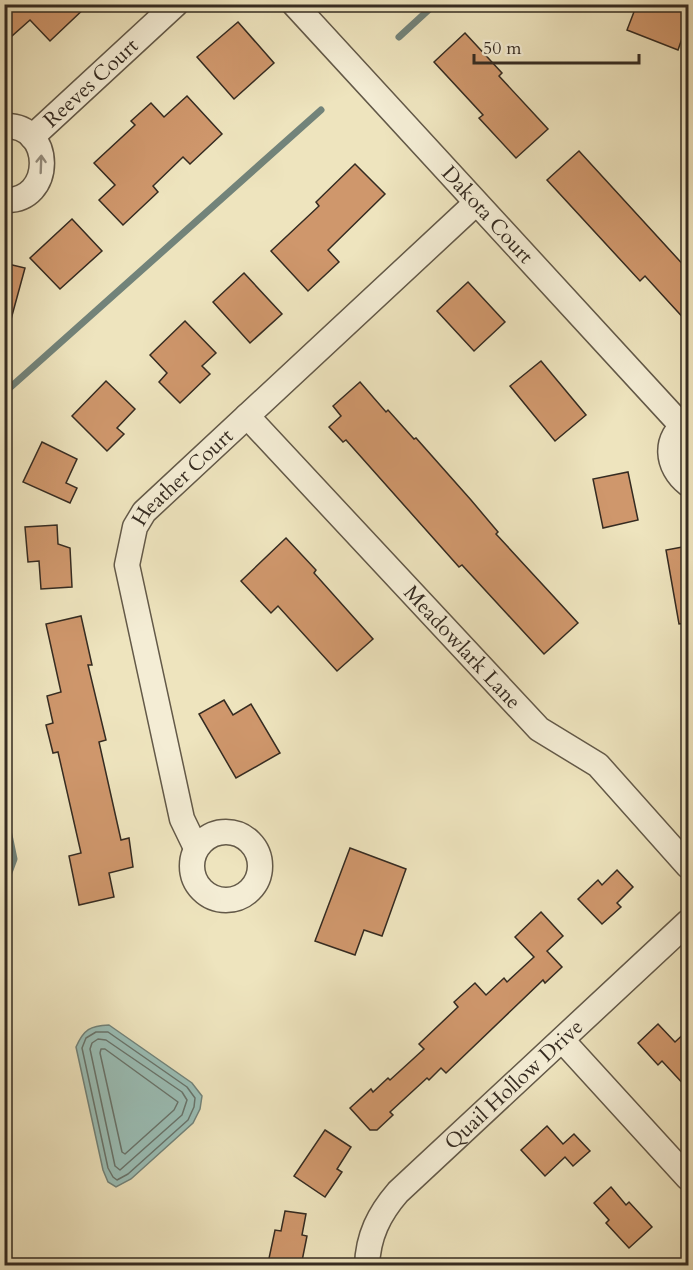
<svg xmlns="http://www.w3.org/2000/svg" width="693" height="1270" viewBox="0 0 693 1270" font-family="Cardo,serif">
	<style>
		.water { fill: #9abeb6; stroke: #72837a; stroke-width: 1.5 }
		.lines { fill: none; stroke-linecap: round; stroke-linejoin: round }
		.shore { stroke: #68746c; stroke-width: 1.5 }
		.stream { stroke: #72837a; stroke-width: 7 }
		.building { fill: #cf976c; stroke: #352b21; stroke-width: 1.5 }
		.street-casing { stroke: #635948; stroke-width: 27 }
		.street { stroke: #f4edd5; stroke-width: 24 }
		.oneway { stroke: #948c7b }
		.labels { text-anchor: middle; stroke-width: 4.5; stroke-linejoin: round; paint-order: stroke }
		.street-label { font-size: 21px; fill: #352b21; stroke: #f4edd5 }
	</style>
	<rect width="100%" height="100%" fill="#eee4be"/>
	<filter id="stains"><feTurbulence type="fractalNoise" baseFrequency=".00333" numOctaves="4"/><feColorMatrix values="0 0 0 0 .2 0 0 0 0 .09 0 0 0 0 .02 0 0 0 .5 -.17"/></filter>
	<radialGradient id="worn" r=".72"><stop offset=".6" stop-color="#630" stop-opacity="0"/><stop offset="1" stop-color="#630" stop-opacity=".3"/></radialGradient>
	<path class="water" d="M 109,1025 L 192,1083 L 202,1096 L 200,1109 L 193,1123 L 131,1179 L 116,1187 L 108,1182 L 103,1170 L 76,1047 C 84,1029 90,1026 109,1025 Z"/>
	<g class="lines">
		<g class="shore">
			<path d="M 96,1032 L 108,1032 L 187,1087 L 195,1098 L 194,1107 L 188,1120 L 128,1174 L 117,1180 L 113,1177 L 108,1168 L 82,1048 L 86,1038 Z"/>
			<path d="M 98,1039 L 106,1040 L 182,1092 L 187,1100 L 182,1115 L 120,1170 L 115,1166 L 90,1049 L 92,1043 Z"/>
			<path d="M 101,1049 L 105,1049 L 178,1102 L 174,1110 L 125,1154 L 122,1152 L 100,1053 Z"/>
		</g>
		<g class="stream">
			<path d="M 399,37 L 435,4"/>
			<path d="M 4,393 L 321,110"/>
			<path d="M 4,811 L 14,859 L 4,886"/>
		</g>
	</g>
	<g class="building">
		<path d="M 4,4 L 89,4 L 50,41 L 30,20 L 4,43 Z"/>
		<path d="M 637,4 L 688,4 L 688,21 L 678,50 L 627,30 Z"/>
		<path d="M 238,22 L 274,63 L 234,99 L 197,57 Z"/>
		<path d="M 465,33 L 502,73 L 499,76 L 548,129 L 516,158 L 479,118 L 483,115 L 434,62 Z"/>
		<path d="M 187,96 L 222,134 L 190,164 L 183,157 L 153,186 L 158,192 L 123,225 L 99,200 L 115,185 L 94,163 L 135,125 L 131,121 L 151,103 L 164,117 Z"/>
		<path d="M 579,151 L 688,270 L 688,323 L 645,276 L 640,281 L 547,180 Z"/>
		<path d="M 355,164 L 385,194 L 328,250 L 339,262 L 308,291 L 271,251 L 319,206 L 316,202 Z"/>
		<path d="M 72,219 L 102,251 L 60,289 L 30,258 Z"/>
		<path d="M 4,263 L 25,268 L 10,323 L 4,323 Z"/>
		<path d="M 244,273 L 282,314 L 250,343 L 213,302 Z"/>
		<path d="M 468,282 L 505,322 L 474,351 L 437,311 Z"/>
		<path d="M 185,321 L 216,353 L 202,366 L 210,374 L 180,403 L 159,382 L 167,373 L 150,355 Z"/>
		<path d="M 541,361 L 586,415 L 555,441 L 510,386 Z"/>
		<path d="M 106,381 L 135,409 L 117,428 L 124,434 L 107,451 L 72,416 Z"/>
		<path d="M 360,382 L 386,412 L 388,410 L 414,439 L 416,438 L 471,500 L 498,532 L 496,534 L 578,623 L 544,654 L 462,565 L 459,567 L 346,440 L 343,442 L 329,427 L 341,416 L 333,406 Z"/>
		<path d="M 42,442 L 77,459 L 66,483 L 77,488 L 70,503 L 23,482 Z"/>
		<path d="M 628,472 L 638,520 L 603,528 L 593,479 Z"/>
		<path d="M 57,525 L 58,544 L 70,548 L 72,587 L 41,589 L 39,561 L 28,562 L 25,527 Z"/>
		<path d="M 286,538 L 316,570 L 314,573 L 373,639 L 337,671 L 278,606 L 271,613 L 241,581 Z"/>
		<path d="M 688,546 L 688,623 L 679,624 L 666,550 Z"/>
		<path d="M 81,616 L 92,665 L 88,665 L 106,740 L 99,742 L 121,840 L 129,838 L 133,867 L 109,873 L 114,897 L 79,905 L 69,856 L 81,853 L 58,752 L 53,753 L 46,725 L 53,723 L 47,696 L 61,692 L 46,624 Z"/>
		<path d="M 224,700 L 233,715 L 251,704 L 280,753 L 236,778 L 199,714 Z"/>
		<path d="M 350,848 L 406,869 L 382,936 L 364,930 L 355,955 L 315,941 Z"/>
		<path d="M 617,870 L 633,887 L 617,903 L 621,907 L 602,924 L 578,899 L 598,880 L 602,885 Z"/>
		<path d="M 541,912 L 563,936 L 547,951 L 562,967 L 545,983 L 543,980 L 446,1073 L 441,1068 L 429,1080 L 427,1078 L 390,1112 L 393,1115 L 377,1130 L 370,1130 L 350,1108 L 371,1089 L 373,1092 L 388,1078 L 390,1080 L 424,1049 L 419,1044 L 458,1007 L 454,1002 L 475,983 L 486,995 L 504,978 L 507,982 L 534,957 L 515,937 Z"/>
		<path d="M 658,1024 L 675,1042 L 688,1030 L 688,1089 L 662,1061 L 658,1065 L 638,1043 Z"/>
		<path d="M 547,1126 L 563,1144 L 574,1134 L 590,1151 L 573,1166 L 565,1157 L 545,1176 L 521,1150 Z"/>
		<path d="M 325,1130 L 351,1147 L 337,1169 L 342,1172 L 325,1197 L 294,1176 Z"/>
		<path d="M 611,1187 L 626,1205 L 629,1202 L 652,1227 L 629,1248 L 606,1223 L 609,1220 L 594,1203 Z"/>
		<path d="M 285,1211 L 306,1214 L 302,1235 L 307,1236 L 301,1266 L 268,1263 L 275,1230 L 281,1231 Z"/>
	</g>
	<g class="lines">
		<defs>
			<g id="street">
				<path id="s1" d="M 294,4 L 682,426"/>
				<path d="M 4,126 C 54,123 55,203 4,200"/>
				<path id="s2" d="M 32,137 L 176,4"/>
				<path id="s3" d="M 247,416 L 539,729 L 598,765 L 688,866"/>
				<path d="M 688,422 C 663,437 666,467 688,484"/>
				<circle cx="226" cy="866" r="34"/>
				<path id="s4" d="M 196,848 L 182,819 L 127,565 L 135,527 L 144,512 L 476,203"/>
				<path d="M 562,1040 L 688,1178"/>
				<path id="s5" d="M 367,1266 C 368,1236 379,1214 398,1192 L 688,922"/>
			</g>
		</defs>
		<use href="#street" class="street-casing"/>
		<use href="#street" class="street"/>
	</g>
	<defs><path id="oneway-shaft" d="M-6 0H5M1.5-3L5.5 0L1.5 3" fill="none" stroke-width="1.6" stroke-linecap="round" stroke-linejoin="round" transform="scale(1.5)"/></defs>
	<use class="oneway" href="#oneway-shaft" transform="translate(41 164) rotate(-88)"/>
	<g class="labels">
		<g class="street-label">
			<text dy="7" stroke="none"><textPath href="#s2" startOffset="80">Reeves Court</textPath></text>
			<text dy="7" stroke="none"><textPath href="#s1" startOffset="286">Dakota Court</textPath></text>
			<text dy="7" stroke="none"><textPath href="#s4" startOffset="400">Heather Court</textPath></text>
			<text dy="7" stroke="none"><textPath href="#s3" startOffset="316">Meadowlark Lane</textPath></text>
			<text dy="7" stroke="none"><textPath href="#s5" startOffset="240">Quail Hollow Drive</textPath></text>
		</g>
	</g>
	<rect width="693" height="1270" fill="none" stroke="#eee4be" stroke-width="24"/>
	<rect x="6" y="6" width="681" height="1258" fill="none" stroke="#352b21" stroke-width="3"/>
	<rect x="12" y="12" width="669" height="1246" fill="none" stroke="#352b21" stroke-width="1.5"/>
	<path d="M474 54v9h165v-9" fill="none" stroke="#352b21" stroke-width="3"/>
	<text x="483" y="54" font-size="18" fill="#352b21" stroke="#f4edd5" stroke-width="4.5" paint-order="stroke">50 m</text>
	<rect width="100%" height="100%" filter="url(#stains)"/>
	<rect width="100%" height="100%" fill="url(#worn)"/>
</svg>
